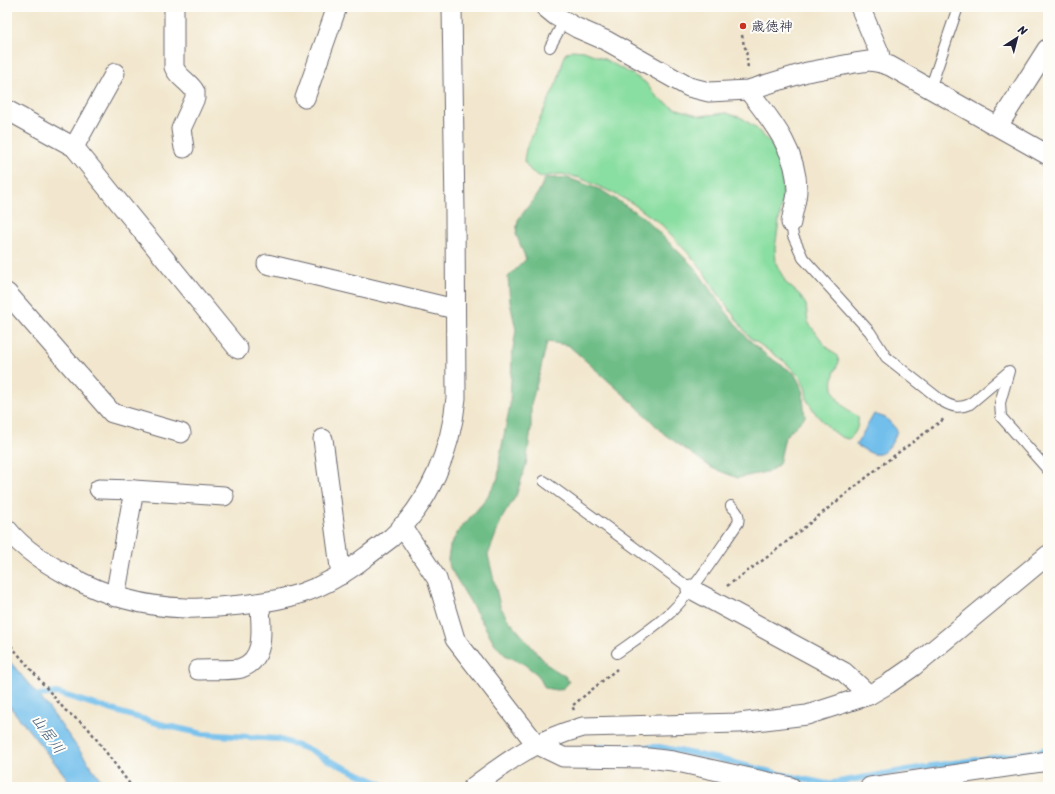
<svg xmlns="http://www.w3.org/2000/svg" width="1055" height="794" viewBox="0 0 1055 794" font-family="Sriracha,'Klee One',sans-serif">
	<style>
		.green { fill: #89dea1; stroke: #56806e }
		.forest { fill: #6ebd87; stroke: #487061 }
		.water { fill: #72bfec; stroke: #4a7094 }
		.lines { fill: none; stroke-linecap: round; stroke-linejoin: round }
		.stream { stroke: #72bfec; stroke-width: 6 }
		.lane-casing { stroke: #6b676e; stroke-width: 12 }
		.street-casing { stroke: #6b676e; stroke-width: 21 }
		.path { stroke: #6b676e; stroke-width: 2.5; stroke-dasharray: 3 3; stroke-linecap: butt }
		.lane { stroke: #fff; stroke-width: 10 }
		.street { stroke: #fff; stroke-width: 19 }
		.poi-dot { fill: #c8321e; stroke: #fdfcf7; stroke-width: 1.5 }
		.labels { text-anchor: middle; stroke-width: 4; stroke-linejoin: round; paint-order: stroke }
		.poi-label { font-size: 14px; fill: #22223b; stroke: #fdfcf7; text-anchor: start }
		.water-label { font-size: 15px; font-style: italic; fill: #3e5979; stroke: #fdfcf7 }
	</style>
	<rect width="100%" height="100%" fill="#fdfcf7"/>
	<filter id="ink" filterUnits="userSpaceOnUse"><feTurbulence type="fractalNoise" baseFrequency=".025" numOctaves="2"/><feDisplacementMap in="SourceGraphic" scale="8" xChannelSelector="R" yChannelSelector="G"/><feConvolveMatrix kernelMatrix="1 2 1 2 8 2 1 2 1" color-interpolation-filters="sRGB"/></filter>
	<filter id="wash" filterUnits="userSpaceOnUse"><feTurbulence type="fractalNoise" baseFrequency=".012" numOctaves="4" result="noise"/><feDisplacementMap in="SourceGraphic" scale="16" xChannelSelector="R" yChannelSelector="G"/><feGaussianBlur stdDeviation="0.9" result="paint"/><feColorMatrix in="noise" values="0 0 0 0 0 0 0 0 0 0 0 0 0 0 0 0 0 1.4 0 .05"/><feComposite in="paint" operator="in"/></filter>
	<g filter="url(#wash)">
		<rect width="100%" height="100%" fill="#f2e7ce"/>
		<path class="green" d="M 572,50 L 584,51 L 604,59 L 630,73 L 645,82 L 657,97 L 674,108 L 701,116 L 726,113 L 742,118 L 755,127 L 772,145 L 781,168 L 783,194 L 775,248 L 776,263 L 786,283 L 800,295 L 806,305 L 808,322 L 825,345 L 837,356 L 839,362 C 825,388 835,402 858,417 C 859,425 856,435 848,439 L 841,437 L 829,428 L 816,414 L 807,400 L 806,390 L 801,378 L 785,362 L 749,337 L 714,288 L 699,265 L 662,225 L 632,203 L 611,192 L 580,178 L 561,174 L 541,177 L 531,171 L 524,161 L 526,149 L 558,80 L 565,54 Z"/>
		<path class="forest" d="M 545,178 L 568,178 L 601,190 L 643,217 L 696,269 L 720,304 L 746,337 L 767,356 L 794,373 L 802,388 L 805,417 L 785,437 L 779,464 L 770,471 L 738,478 L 712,468 L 664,434 L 631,401 L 568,345 L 547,342 L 540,372 L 531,404 L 531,428 L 526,465 L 516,496 L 502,518 L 488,555 L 500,606 L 507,618 L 537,653 L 549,666 L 565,676 L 569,682 C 561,693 557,690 545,688 L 538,675 L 524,664 L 505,655 L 495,644 L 449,566 L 448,559 L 450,546 L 459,530 L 483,503 L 491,491 L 498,478 L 500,456 L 510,405 L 512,355 L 516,330 L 510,302 L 508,277 L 526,259 L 516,234 L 518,220 L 538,193 Z"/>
		<g class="water">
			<path d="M 874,414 L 886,418 L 897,430 C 895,439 886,457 874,454 C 868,453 861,447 856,445 Z"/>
			<path d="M 7,658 L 48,707 L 106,787 L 74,787 L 7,703 Z"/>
		</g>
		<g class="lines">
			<g class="stream">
				<path d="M 30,696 L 57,693 L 122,713 L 164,725 L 203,734 L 278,739 L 310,750 L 330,761 L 388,787"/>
				<path d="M 599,747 L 659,747 L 723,760 L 779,774 L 827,784 L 925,767 L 1041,751 L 1048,748"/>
			</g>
		</g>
	</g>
	<g filter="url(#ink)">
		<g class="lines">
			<defs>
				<g id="lane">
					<path d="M 550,47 L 564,21"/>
					<path d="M 930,89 L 958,7"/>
					<path d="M 791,223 L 793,236 L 803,258 L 870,332 L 886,357 L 942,401 C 952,407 959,409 970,404 L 1008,372"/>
					<path d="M 1009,371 L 1000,403 L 1001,417 L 1048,470"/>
					<path d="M 544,481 L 691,589"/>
					<path d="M 617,653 C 635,640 655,627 671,612 C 697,586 717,553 738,523 C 740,515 737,511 731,506"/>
				</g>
				<g id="street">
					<path d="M 174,7 L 174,67 C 178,78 190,82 195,92 L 195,98 L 181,129 L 184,148"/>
					<path d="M 545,7 L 556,16 L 577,28 L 607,41 L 689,87 L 709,92 L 748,90 L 807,72 L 855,63 L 869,61 L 881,63 L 890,66 L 1048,155"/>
					<path d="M 860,7 L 879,52 L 881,63"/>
					<path d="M 748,90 C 771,120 797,150 797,190 C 797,201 792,213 791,223"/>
					<path d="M 305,98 L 337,7"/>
					<path d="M 7,110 L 74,147 L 238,349"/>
					<path d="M 998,126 L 1047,49"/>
					<path d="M 74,147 L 115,73"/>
					<path d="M 267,264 L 455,309"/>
					<path d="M 7,293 L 112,413 L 181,433"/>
					<path d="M 323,439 L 341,575"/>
					<path d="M 99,489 L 134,490"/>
					<path d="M 402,526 L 437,579 L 455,639 L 536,744 L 563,757 L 648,758 L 673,761 L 791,787"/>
					<path d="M 7,529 C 24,550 46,563 69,576 C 104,595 145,607 185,608 C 196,609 207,607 218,607 C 246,605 275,602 302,593 C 326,585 347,572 367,556 C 375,550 383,544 391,538 C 430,503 451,450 456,398 L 455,212 L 452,7"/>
					<path d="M 691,589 L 844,672 L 869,695"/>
					<path d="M 115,597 L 134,490 L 224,496"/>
					<path d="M 198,670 C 207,669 235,671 241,668 C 268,659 260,624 260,603"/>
					<path d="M 473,787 C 510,759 538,739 583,727 L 739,723 L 807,715 L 869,695 L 888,684 L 914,666 L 1048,555"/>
					<path d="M 870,787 L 1048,761"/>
				</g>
			</defs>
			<use href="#lane" class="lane-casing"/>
			<use href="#street" class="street-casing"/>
			<g class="path">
				<path d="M 742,35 L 744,46 L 746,49 L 748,69"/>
				<path d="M 727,586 L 770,555 L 887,461 L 944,419"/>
				<path d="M 7,641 L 65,710 L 88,728 L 132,787"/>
				<path d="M 574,710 L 572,706 L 617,669"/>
			</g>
			<use href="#lane" class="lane"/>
			<use href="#street" class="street"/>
		</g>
	</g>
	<circle class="poi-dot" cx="743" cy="26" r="4"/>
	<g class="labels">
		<g class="poi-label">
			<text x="751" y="31">歳徳神</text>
		</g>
		<g class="water-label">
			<text transform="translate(48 734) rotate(54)" y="5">山居川</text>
		</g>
	</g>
	<rect width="1055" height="794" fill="none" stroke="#fdfcf7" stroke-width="24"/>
	<g transform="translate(1017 38) rotate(36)" stroke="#fdfcf7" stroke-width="3" paint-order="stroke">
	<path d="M0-3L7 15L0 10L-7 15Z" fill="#22223b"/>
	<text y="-6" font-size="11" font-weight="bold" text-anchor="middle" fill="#22223b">N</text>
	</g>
</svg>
